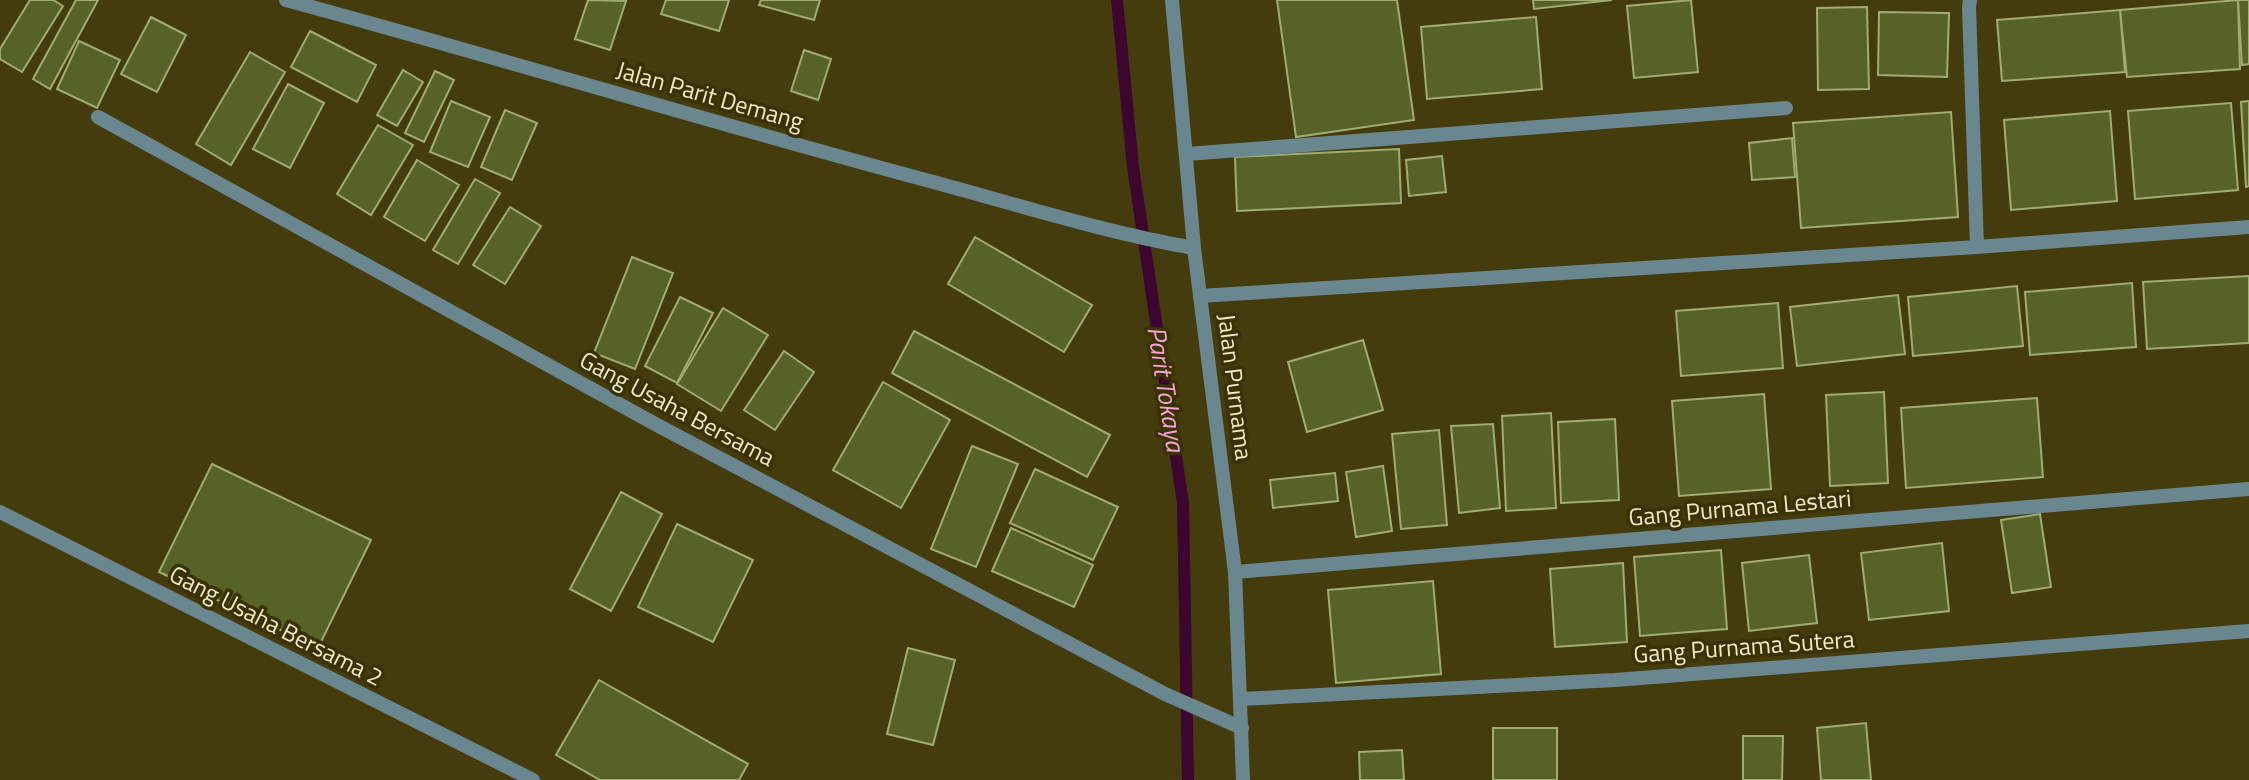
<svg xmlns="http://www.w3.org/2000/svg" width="2249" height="780" viewBox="0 0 2249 780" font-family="'Titillium Web',sans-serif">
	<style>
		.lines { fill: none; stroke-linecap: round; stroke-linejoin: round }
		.stream { stroke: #3c0630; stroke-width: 12 }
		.building { fill: #576229; stroke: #9fac72; stroke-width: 2 }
		.minor { stroke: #6a8790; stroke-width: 14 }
		.tertiary { stroke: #6a8790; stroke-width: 14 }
		.labels { text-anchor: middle; stroke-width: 7; stroke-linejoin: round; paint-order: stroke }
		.street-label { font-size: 24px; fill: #efe9cb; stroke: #3a3201 }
		.water-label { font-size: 26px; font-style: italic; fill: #f4a2dc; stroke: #3a3201 }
	</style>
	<rect width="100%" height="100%" fill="#453c0d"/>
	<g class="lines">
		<path class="stream" d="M 1117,0 L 1133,167 L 1183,503 L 1188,780"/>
	</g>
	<g class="building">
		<path d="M 30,0 L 53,0 L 63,6 L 22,72 L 0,59 L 0,49 Z"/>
		<path d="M 76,0 L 98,0 L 50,89 L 33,79 Z"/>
		<path d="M 588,0 L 626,1 L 610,50 L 575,39 Z"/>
		<path d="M 666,0 L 729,0 L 719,31 L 661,14 Z"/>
		<path d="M 761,0 L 820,0 L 814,20 L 759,5 Z"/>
		<path d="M 1277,0 L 1397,0 L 1414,120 L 1296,137 Z"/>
		<path d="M 1533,0 L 1612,0 L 1534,9 Z"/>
		<path d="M 1691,0 L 1698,72 L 1634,78 L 1627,6 Z"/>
		<path d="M 2238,0 L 2240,69 L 2127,77 L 2120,10 Z"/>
		<path d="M 2238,0 L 2249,0 L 2249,64 L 2242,65 Z"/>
		<path d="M 1867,7 L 1869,89 L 1818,90 L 1817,8 Z"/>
		<path d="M 2120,10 L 2125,72 L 2002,81 L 1997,20 Z"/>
		<path d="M 1879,12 L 1949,13 L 1947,77 L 1878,75 Z"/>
		<path d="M 151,17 L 186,35 L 157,92 L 121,74 Z"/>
		<path d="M 1536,17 L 1542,89 L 1427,99 L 1421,27 Z"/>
		<path d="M 310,31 L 376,65 L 357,102 L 291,67 Z"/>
		<path d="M 79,41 L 120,60 L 97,108 L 57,89 Z"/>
		<path d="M 804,50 L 831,59 L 818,100 L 791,91 Z"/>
		<path d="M 250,52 L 285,72 L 231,165 L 196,144 Z"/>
		<path d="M 403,70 L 423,82 L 397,126 L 377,115 Z"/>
		<path d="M 435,71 L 454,80 L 424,142 L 405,133 Z"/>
		<path d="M 288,84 L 324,103 L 290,168 L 253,149 Z"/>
		<path d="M 451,101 L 490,117 L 468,167 L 430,152 Z"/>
		<path d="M 2249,101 L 2249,186 L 2246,187 L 2241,102 Z"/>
		<path d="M 2231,103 L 2238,190 L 2135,199 L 2128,111 Z"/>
		<path d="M 505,110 L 537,123 L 512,180 L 481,167 Z"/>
		<path d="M 2110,111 L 2117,201 L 2011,210 L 2004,120 Z"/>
		<path d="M 1951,112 L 1958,217 L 1801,228 L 1793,123 Z"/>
		<path d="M 378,125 L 413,145 L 371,215 L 337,194 Z"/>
		<path d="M 1792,138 L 1795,177 L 1752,180 L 1749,143 Z"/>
		<path d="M 1399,149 L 1401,203 L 1237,211 L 1235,157 Z"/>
		<path d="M 1442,156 L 1446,192 L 1409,196 L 1406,160 Z"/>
		<path d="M 417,160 L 459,185 L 425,241 L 384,217 Z"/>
		<path d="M 475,179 L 500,193 L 458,264 L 433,250 Z"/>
		<path d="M 510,207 L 541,226 L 505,284 L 473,265 Z"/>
		<path d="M 975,237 L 1092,305 L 1064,352 L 948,284 Z"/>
		<path d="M 632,257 L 673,273 L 635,369 L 594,353 Z"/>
		<path d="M 2249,276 L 2249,343 L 2147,349 L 2143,282 Z"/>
		<path d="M 2132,283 L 2136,347 L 2030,355 L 2025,292 Z"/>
		<path d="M 2017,286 L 2023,346 L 1913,356 L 1908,297 Z"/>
		<path d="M 1898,295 L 1905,354 L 1797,366 L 1790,307 Z"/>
		<path d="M 680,297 L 713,313 L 677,383 L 645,366 Z"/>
		<path d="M 1778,303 L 1783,368 L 1681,376 L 1676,311 Z"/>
		<path d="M 723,308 L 768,335 L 721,411 L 677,384 Z"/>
		<path d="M 914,331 L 1110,435 L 1087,477 L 892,373 Z"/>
		<path d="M 1363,340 L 1383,410 L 1307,432 L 1288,362 Z"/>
		<path d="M 784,351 L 814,372 L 775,430 L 744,410 Z"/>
		<path d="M 883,382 L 950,420 L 901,508 L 833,470 Z"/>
		<path d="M 1884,392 L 1888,483 L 1830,486 L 1826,395 Z"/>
		<path d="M 1764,394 L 1771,489 L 1679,496 L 1672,401 Z"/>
		<path d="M 2037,398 L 2043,477 L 1906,488 L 1901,408 Z"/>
		<path d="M 1551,413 L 1556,508 L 1506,511 L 1502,416 Z"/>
		<path d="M 1615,419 L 1619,500 L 1561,503 L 1558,422 Z"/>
		<path d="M 1493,424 L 1500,508 L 1459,513 L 1451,426 Z"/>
		<path d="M 1439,430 L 1447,525 L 1401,529 L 1392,434 Z"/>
		<path d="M 972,446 L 1018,464 L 976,567 L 931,549 Z"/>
		<path d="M 212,464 L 371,540 L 318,648 L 159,572 Z"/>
		<path d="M 1383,466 L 1392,531 L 1356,537 L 1346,472 Z"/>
		<path d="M 1035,469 L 1118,507 L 1093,560 L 1010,523 Z"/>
		<path d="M 1335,473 L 1338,501 L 1273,508 L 1270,480 Z"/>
		<path d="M 621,492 L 662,514 L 611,611 L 570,589 Z"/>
		<path d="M 2040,514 L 2051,587 L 2012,593 L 2001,520 Z"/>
		<path d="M 677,524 L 753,560 L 713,642 L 638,607 Z"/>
		<path d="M 1011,528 L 1093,565 L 1074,607 L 992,571 Z"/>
		<path d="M 1942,543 L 1949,611 L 1869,620 L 1861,553 Z"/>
		<path d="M 1721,550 L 1727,629 L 1640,636 L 1634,557 Z"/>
		<path d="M 1809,555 L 1817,623 L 1749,631 L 1742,563 Z"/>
		<path d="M 1623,563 L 1627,642 L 1555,647 L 1550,569 Z"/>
		<path d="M 1433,581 L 1441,674 L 1336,683 L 1328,590 Z"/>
		<path d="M 908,648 L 955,660 L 933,745 L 887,734 Z"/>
		<path d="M 599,680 L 748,764 L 739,780 L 600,780 L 556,755 Z"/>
		<path d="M 1866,723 L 1871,780 L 1821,780 L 1817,728 Z"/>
		<rect x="1493" y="728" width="64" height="52"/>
		<path d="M 1743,736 L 1783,736 L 1782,780 L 1743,780 Z"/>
		<path d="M 1402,750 L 1404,780 L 1360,780 L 1359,752 Z"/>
	</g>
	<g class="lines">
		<g class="minor">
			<path d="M 286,0 C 504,59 719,125 937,183 C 1022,206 1107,233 1194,248"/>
			<path d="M 1970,0 L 1969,7 L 1977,247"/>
			<path d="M 98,117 L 657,425 L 1165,694 L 1242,728"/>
			<path d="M 1187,154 L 1786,108"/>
			<path d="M 1200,296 L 1977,247 L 2249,227"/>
			<path d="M 0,512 L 533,780"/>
			<path d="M 1235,572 L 2249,489"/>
			<path d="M 1241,699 L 1615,680 L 2249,631"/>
		</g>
		<path class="tertiary" d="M 1172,0 L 1194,248 L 1235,572 L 1243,780"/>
	</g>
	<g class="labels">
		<g class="street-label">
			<text transform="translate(710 96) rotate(16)" y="8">Jalan Parit Demang</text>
			<text transform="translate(1235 387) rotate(83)" y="8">Jalan Purnama</text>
			<text transform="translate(677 409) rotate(28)" y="8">Gang Usaha Bersama</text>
			<text transform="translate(1740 508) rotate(-5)" y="8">Gang Purnama Lestari</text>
			<text transform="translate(276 626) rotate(27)" y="8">Gang Usaha Bersama 2</text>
			<text transform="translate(1744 647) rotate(-4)" y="8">Gang Purnama Sutera</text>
		</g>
		<g class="water-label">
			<text transform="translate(1166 389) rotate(81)" y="9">Parit Tokaya</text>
		</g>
	</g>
</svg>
